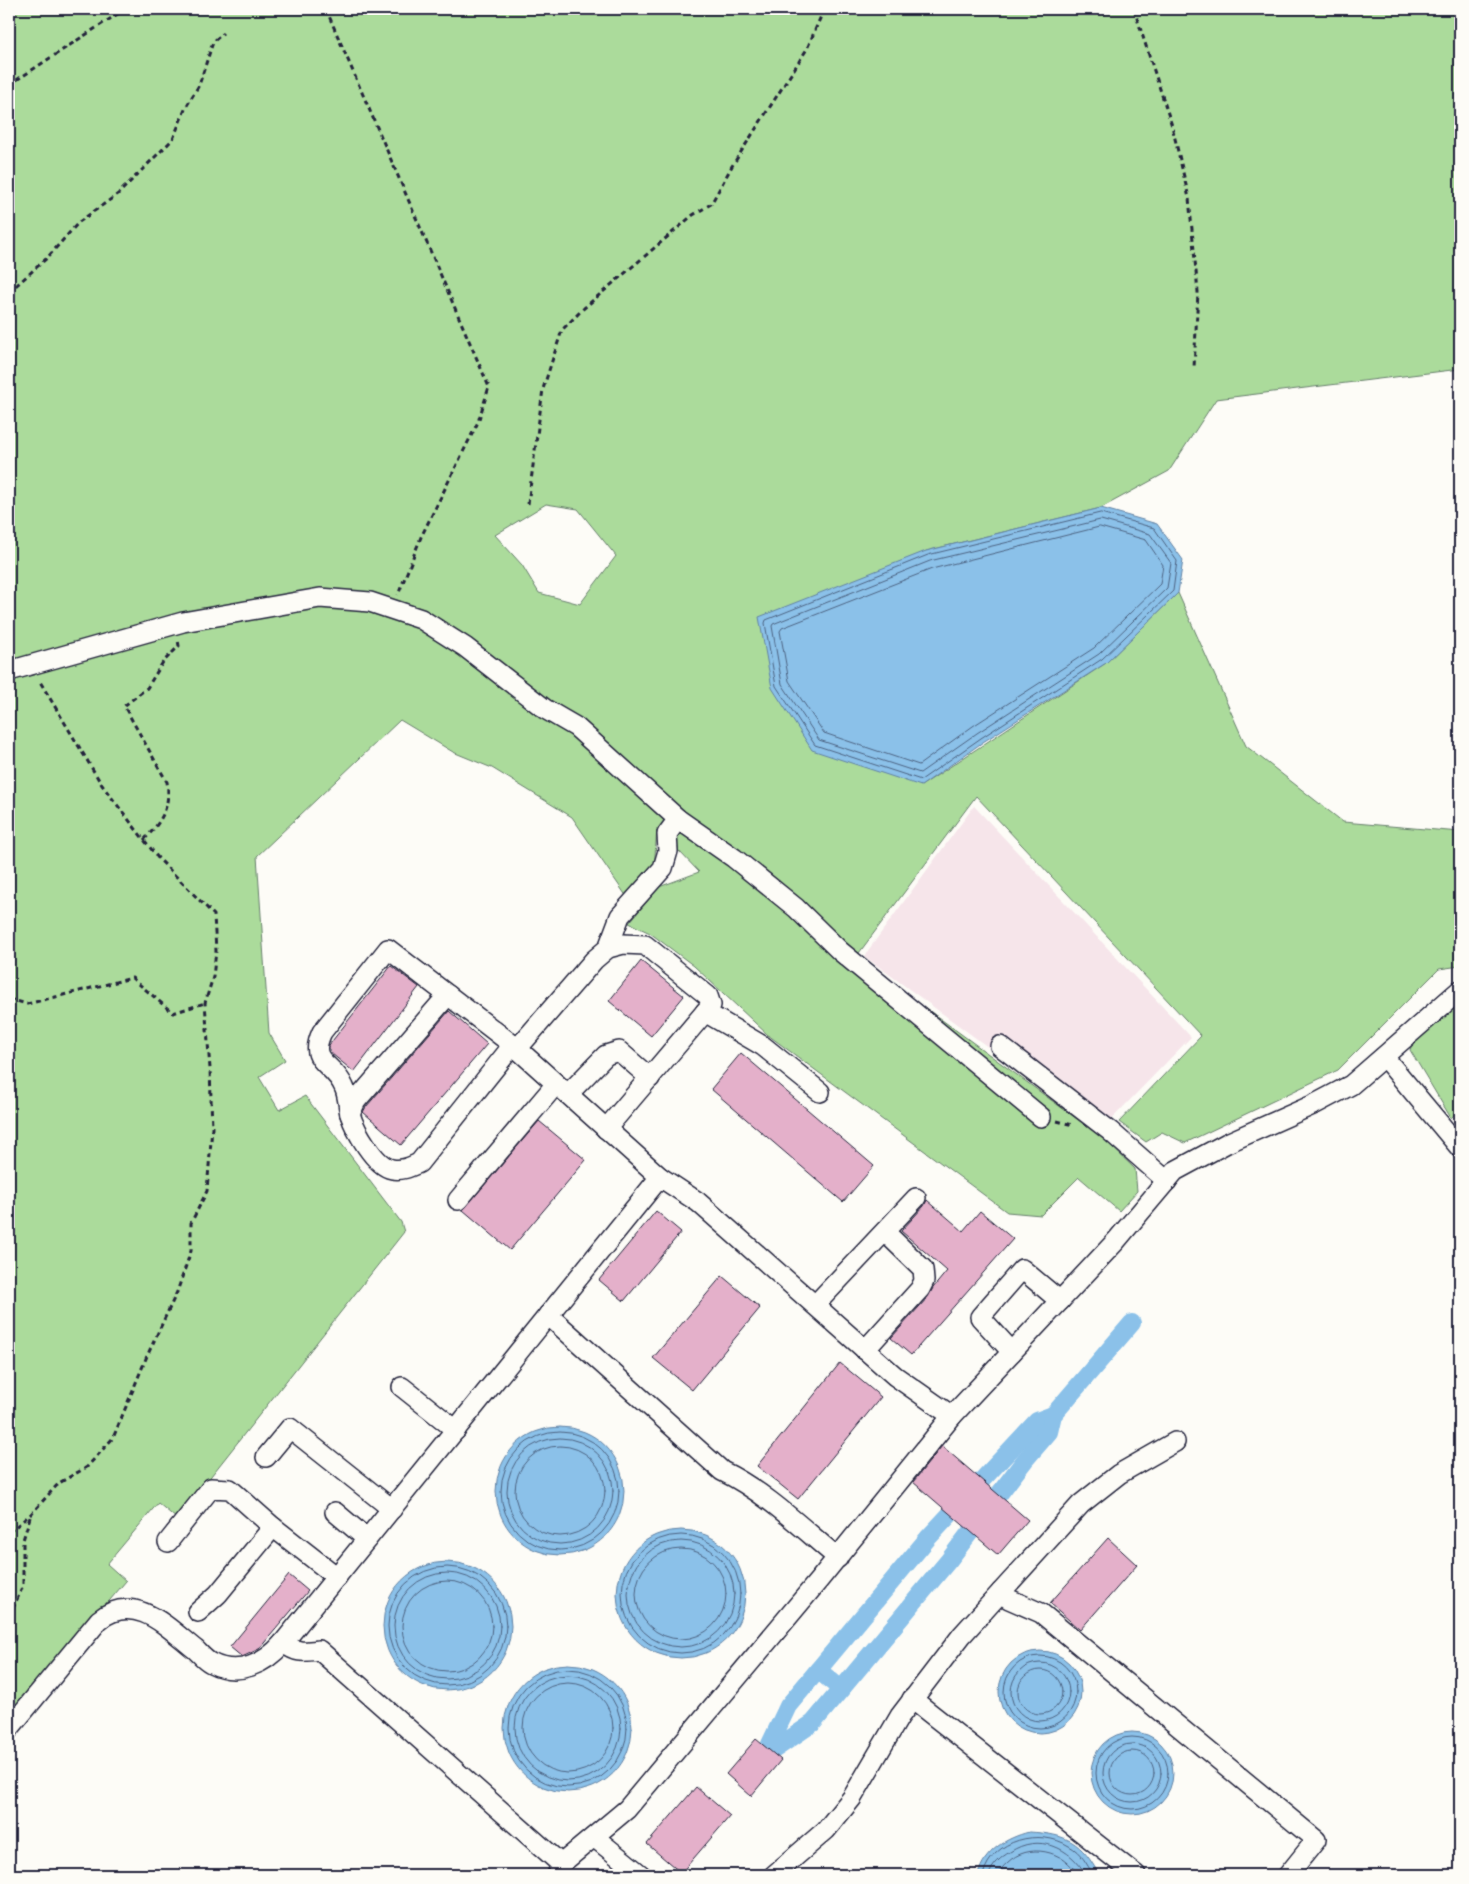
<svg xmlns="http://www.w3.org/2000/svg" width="1469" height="1884" viewBox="0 0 1469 1884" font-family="Pangolin,sans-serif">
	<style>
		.built { fill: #f6e5ea }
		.green { fill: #abdb9b; stroke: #667e6b; fill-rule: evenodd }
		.water { fill: #8bc1e9; stroke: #6181a3 }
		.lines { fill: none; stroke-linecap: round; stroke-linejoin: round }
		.shore { stroke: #4c6281; stroke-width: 1 }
		.canal { stroke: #8bc1e9; stroke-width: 18 }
		.building { fill: #e4b0ca; stroke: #22223b }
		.minor-casing { stroke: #22223b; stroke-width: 22 }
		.path { stroke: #22223b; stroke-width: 3; stroke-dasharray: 5 4; stroke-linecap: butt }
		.minor { stroke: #fdfcf7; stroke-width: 19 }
	</style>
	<rect width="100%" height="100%" fill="#fdfcf7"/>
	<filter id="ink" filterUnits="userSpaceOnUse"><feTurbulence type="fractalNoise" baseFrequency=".02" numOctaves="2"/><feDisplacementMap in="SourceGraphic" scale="10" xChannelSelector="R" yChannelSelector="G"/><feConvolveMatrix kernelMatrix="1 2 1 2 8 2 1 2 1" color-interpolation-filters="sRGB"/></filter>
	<g filter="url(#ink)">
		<path class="built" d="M 974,806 L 1191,1037 L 1101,1130 L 864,956 Z"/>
		<g class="green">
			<path d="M 9,9 L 1460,9 L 1460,369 L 1216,399 L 1169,471 L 1101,508 L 926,551 L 921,786 L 1106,663 L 1178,593 L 1246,746 L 1343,822 L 1460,832 L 1460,966 L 1439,969 L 1338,1070 L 1185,1143 L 1162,1132 L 1146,1142 L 1119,1122 L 1201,1036 L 976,796 L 856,957 L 1103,1138 L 1135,1169 L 1137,1191 L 1119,1211 L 1079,1177 L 1041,1215 L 1007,1212 L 768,1035 L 694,966 L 650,933 L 629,923 L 659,887 L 699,872 L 657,828 L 654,869 L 629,900 L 572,817 L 492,768 L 453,752 L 400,720 L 257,856 L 269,1033 L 285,1060 L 259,1077 L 279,1110 L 305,1096 L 401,1222 L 404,1232 L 177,1519 L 158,1503 L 107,1564 L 126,1581 L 9,1720 ZM 546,504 L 578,509 L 616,556 L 580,604 L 539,593 L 522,565 L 495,535 Z"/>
			<path d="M 1460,997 L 1460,1109 L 1451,1118 L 1410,1050 L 1416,1033 Z"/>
		</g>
		<g class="water">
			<path d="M 1101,508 L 1157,524 L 1183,560 L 1178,593 L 1106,663 L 983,742 L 921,786 L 812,750 L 772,688 L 759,617 L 926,551 Z"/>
			<circle cx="560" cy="1491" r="64"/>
			<circle cx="681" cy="1594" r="64"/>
			<circle cx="447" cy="1626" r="64"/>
			<circle cx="1040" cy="1692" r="41"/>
			<circle cx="568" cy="1728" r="64"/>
			<circle cx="1132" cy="1773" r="41"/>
			<path d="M 1029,1832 C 1067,1834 1082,1842 1099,1875 L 978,1875 C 984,1851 1006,1838 1029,1832 Z"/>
		</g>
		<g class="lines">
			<g class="shore">
				<path d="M 1101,513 L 1154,528 L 1177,561 L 1173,591 L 1102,659 L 981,738 L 921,780 L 815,745 L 776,686 L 765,623 L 766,620 L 928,555 Z"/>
				<path d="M 1101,520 L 1150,534 L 1171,563 L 1167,588 L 1099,654 L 977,733 L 920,773 L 819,740 L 782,684 L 772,626 L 773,624 L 930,561 Z"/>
				<path d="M 1100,527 L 1146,540 L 1163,565 L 1160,584 L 1094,648 L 973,726 L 919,765 L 824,733 L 789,681 L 780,631 L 782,628 L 932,569 Z"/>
				<circle cx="560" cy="1491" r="59"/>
				<circle cx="560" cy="1491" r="53"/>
				<circle cx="560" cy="1491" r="45"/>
				<circle cx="681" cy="1594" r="59"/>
				<circle cx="681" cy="1594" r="53"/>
				<circle cx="681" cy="1594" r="45"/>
				<circle cx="447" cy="1626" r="59"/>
				<circle cx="447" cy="1626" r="53"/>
				<circle cx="447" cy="1626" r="45"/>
				<circle cx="1040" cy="1692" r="36"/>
				<circle cx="1040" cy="1692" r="29"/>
				<circle cx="568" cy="1728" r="59"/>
				<circle cx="1040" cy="1692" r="22"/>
				<circle cx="568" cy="1728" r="53"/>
				<circle cx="568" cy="1728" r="45"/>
				<circle cx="1132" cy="1773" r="36"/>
				<circle cx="1132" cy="1773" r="29"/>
				<circle cx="1132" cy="1773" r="22"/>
				<path d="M 983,1875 C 992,1839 1040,1828 1069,1846 C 1081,1852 1087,1864 1093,1875"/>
				<path d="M 989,1875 C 992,1865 1001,1857 1010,1852 C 1038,1833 1071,1847 1086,1875"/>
				<path d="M 997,1875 C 1000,1871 1003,1866 1007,1863 C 1028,1842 1064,1850 1078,1875"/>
			</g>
			<g class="canal">
				<path d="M 818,1670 L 841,1689"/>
				<path d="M 770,1744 L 788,1706 L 928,1538 L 1037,1421 L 1053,1415"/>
				<path d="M 775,1749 L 813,1723 L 949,1560 L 1025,1460 L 1049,1432 L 1053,1415 L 1132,1323"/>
			</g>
		</g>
		<g class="building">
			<path d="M 641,961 L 684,996 L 651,1036 L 609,1001 Z"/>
			<path d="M 391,966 L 419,987 L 354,1072 L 332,1054 L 329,1049 L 329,1045 Z"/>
			<path d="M 449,1011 L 487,1044 L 401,1145 L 363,1112 L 366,1107 Z"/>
			<path d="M 741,1053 L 874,1166 L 843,1202 L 711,1089 Z"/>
			<path d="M 539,1121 L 586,1160 L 510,1250 L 463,1210 Z"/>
			<path d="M 927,1200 L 963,1231 L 980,1211 L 1013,1239 L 911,1355 L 891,1338 L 928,1297 L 933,1288 L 947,1271 L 901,1231 L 924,1206 Z"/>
			<path d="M 656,1211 L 681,1232 L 624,1301 L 599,1280 Z"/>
			<path d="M 722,1276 L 760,1308 L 692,1390 L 653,1358 Z"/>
			<path d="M 840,1363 L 881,1397 L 798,1499 L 757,1466 Z"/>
			<path d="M 942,1446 L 1028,1520 L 998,1555 L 913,1482 Z"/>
			<path d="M 1108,1538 L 1137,1565 L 1080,1630 L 1050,1603 Z"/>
			<path d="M 289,1575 L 308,1591 L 259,1649 L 242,1657 L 230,1647 Z"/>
			<path d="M 756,1739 L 781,1760 L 751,1796 L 726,1774 Z"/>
			<path d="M 696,1787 L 730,1816 L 681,1873 L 647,1844 Z"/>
		</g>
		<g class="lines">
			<defs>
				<g id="minor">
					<path d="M 9,671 L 183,622 L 320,598 L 370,602 L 421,619 L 465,647 L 545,709 L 576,727 L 678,819 L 734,858 L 796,908 L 840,951 L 1041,1117"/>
					<path d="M 608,948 L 620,916 L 663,868 L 668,851 L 667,834 L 678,819"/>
					<path d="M 448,995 L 356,1101 L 350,1114 C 355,1130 375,1166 392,1169 C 402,1171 410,1167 419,1163 L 513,1045"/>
					<path d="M 705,1012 L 763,1046 L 820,1092"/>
					<path d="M 1000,1046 L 1110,1131 L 1167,1181"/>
					<path d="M 517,1049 L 594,960 L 608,948 L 623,944 L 645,945 L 708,996 L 711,1005 L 606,1129"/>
					<path d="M 1384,1057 L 1460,1148"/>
					<path d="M 568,1094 L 606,1055 L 619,1051 L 650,1078"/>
					<path d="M 350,1114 C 348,1106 348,1095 344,1087 C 333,1061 307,1064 322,1032 L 388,949 L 513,1045 L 660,1177 L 698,1202 L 895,1376 L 952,1416"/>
					<path d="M 458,1200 L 556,1084"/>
					<path d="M 815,1305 L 916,1198"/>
					<path d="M 548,1315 L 722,1471 C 764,1491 802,1528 838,1558"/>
					<path d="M 865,1350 L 920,1289 L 924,1281 L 923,1269 L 885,1232"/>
					<path d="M 1012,1352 L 980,1317 L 1022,1269 L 1060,1301"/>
					<path d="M 402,1387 L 456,1430"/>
					<path d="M 266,1457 L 290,1428 L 392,1509"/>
					<path d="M 335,1512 L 367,1539"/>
					<path d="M 168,1542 L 211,1488 L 230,1489 L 273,1527 L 337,1577"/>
					<path d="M 1001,1592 L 1009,1599 L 1041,1613 L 1316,1840 L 1288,1875"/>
					<path d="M 198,1612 L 218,1594 L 273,1527"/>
					<path d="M 283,1643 C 297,1653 302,1652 319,1650 L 561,1864"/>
					<path d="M 912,1699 L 1136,1875"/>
					<path d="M 9,1729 L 99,1620 C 135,1591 168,1628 196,1650 C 200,1654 205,1660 211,1663 C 238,1677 265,1664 283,1643 L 660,1177"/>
					<path d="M 594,1837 L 641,1875"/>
					<path d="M 557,1875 L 561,1864 L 627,1809 L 819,1580 L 952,1416 L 1116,1241 L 1175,1171 L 1227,1143 L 1315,1104 L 1351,1085 L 1460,990"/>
					<path d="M 774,1875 L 826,1830 L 852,1798 L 900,1716 L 962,1635 L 1081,1504 L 1119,1474 L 1175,1442"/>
				</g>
			</defs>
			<use href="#minor" class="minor-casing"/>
			<g class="path">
				<path d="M 326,9 L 489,387 L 478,422 L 421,537 L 398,595"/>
				<path d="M 1134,9 L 1172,126 L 1189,198 L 1198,292 L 1194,368"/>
				<path d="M 9,85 L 125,9"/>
				<path d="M 9,292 L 47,258 L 79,222 L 118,194 L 173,139 L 186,107 L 199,85 L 213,42 L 223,33"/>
				<path d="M 528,504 L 543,389 L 562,330 L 584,308 L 693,215 L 711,204 L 732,166 L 807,49 L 824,9"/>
				<path d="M 144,840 C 161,822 171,807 167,782 L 124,706 L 147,688 L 163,662 L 179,646 L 178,640"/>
				<path d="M 9,999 L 27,1004 L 132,978 L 173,1013 L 205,1003"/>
				<path d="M 1057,1121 L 1073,1125"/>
				<path d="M 9,1532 L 31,1514 L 59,1483 L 87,1467 L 113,1438 L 147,1356 L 177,1292 L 191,1251 L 191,1223 L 207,1191 L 212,1128 L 210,1069 L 205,1003 L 213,977 L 216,951 L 214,915 L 158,858 L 102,785 L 39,680"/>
				<path d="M 9,1617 L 23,1586 L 23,1540 L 31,1514"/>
			</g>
			<use href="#minor" class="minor"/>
		</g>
	</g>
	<rect width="1469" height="1884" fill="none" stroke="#fdfcf7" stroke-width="30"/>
	<rect x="15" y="15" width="1439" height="1854" fill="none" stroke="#22223b" stroke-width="2" filter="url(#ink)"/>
</svg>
